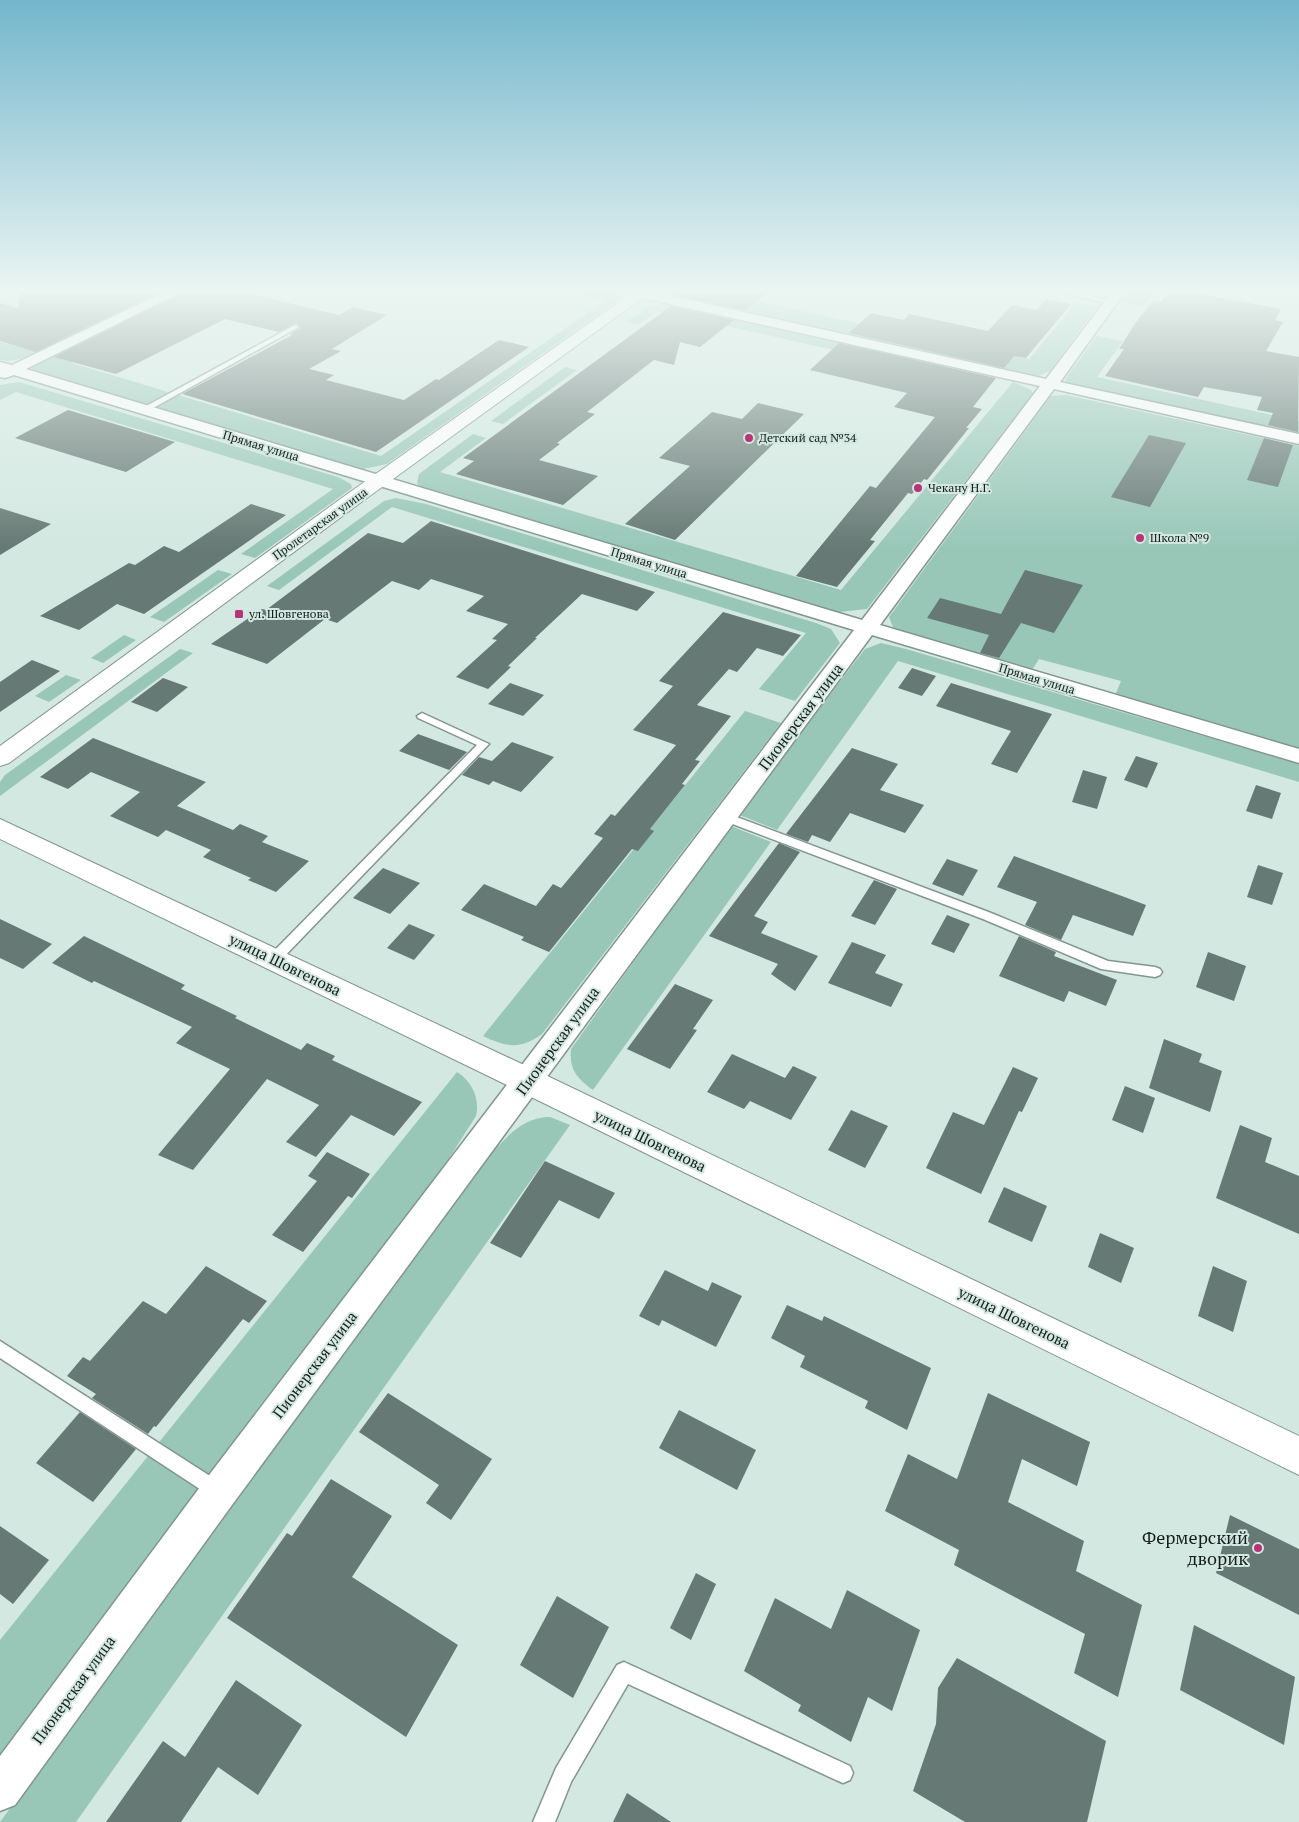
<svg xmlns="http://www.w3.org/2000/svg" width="1299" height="1822" viewBox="0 0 1299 1822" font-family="'PT Serif',serif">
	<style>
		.green { fill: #98c7b8 }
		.building { fill: #677974 }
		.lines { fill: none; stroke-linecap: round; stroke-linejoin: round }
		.service-casing { stroke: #82958f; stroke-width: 3 }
		.minor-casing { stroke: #82958f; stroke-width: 3 }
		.tertiary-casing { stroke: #82958f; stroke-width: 2 }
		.secondary-casing { stroke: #82958f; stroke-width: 2 }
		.service { fill: #fff; fill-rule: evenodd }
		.minor { fill: #fff; fill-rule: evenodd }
		.tertiary { fill: #fff; fill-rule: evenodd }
		.secondary { fill: #fff; fill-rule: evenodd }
		.poi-dot { fill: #b93477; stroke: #d3e8e1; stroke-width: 2 }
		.labels { text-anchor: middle; stroke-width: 4; stroke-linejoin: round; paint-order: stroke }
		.far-poi-label { font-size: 12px; fill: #161d1b; stroke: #d3e8e1; text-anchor: start }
		.far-street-label { font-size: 12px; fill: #161d1b; stroke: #d3e8e1 }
		.street-label { font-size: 15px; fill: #161d1b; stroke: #d3e8e1 }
		.near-poi-label { font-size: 18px; fill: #161d1b; stroke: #d3e8e1; text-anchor: end }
	</style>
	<rect width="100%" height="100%" fill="#d3e8e1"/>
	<g class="green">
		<path d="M 136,293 L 162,293 L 28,357 L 9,361 L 0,360 L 0,342 L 20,347 Z"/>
		<path d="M 182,293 L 213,293 L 72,363 L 381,456 L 605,301 L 575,293 L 619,293 L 621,298 L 387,464 L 363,469 L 47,376 L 32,369 L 34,365 Z"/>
		<path d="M 672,293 L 716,293 L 1029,359 L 1076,303 L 1097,307 L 1050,371 L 1038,376 L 1018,373 L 676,298 Z"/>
		<path d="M 1129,293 L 1151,293 L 1153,294 L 1143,306 L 1122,302 Z"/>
		<path d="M 660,304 L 667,304 L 925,361 L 919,369 L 658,311 L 638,325 L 626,322 L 646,308 Z"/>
		<path d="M 1097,336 L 1123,341 L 1097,377 L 1299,421 L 1299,436 L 1080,388 L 1066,381 L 1065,379 Z"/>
		<path d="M 565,367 L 577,370 L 503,424 L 491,421 Z"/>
		<path d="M 19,382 L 338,477 L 351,484 L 352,488 L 255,558 L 241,554 L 333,489 L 16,392 L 0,400 L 0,385 Z"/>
		<path d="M 1013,382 L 1031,390 L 1033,393 L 867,609 L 839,612 L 826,609 L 419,486 L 417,483 L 419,474 L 473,434 L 486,438 L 440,472 L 841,590 Z"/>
		<path d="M 1066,395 L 1299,446 L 1299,751 L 1114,698 L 1121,681 L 1039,659 L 1032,670 L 901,632 L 893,627 L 889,617 L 1051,396 Z"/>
		<path d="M 396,498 L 426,504 L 816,623 L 831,629 L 840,643 L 795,701 L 759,689 L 806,633 L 392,507 L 279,590 L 267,586 L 384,501 Z"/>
		<path d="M 218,570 L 232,574 L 164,622 L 150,617 Z"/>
		<path d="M 124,635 L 136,640 L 103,663 L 91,658 Z"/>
		<path d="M 881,643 L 906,649 L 1299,764 L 1299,782 L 898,661 L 777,830 L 737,814 L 865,649 Z"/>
		<path d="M 180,649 L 193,653 L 0,796 L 0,782 L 5,775 Z"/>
		<path d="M 66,675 L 81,680 L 49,702 L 35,696 Z"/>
		<path d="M 745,711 L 781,723 L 542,1034 C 520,1050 506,1047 483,1036 Z"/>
		<path d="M 731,826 L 771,842 L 593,1090 C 577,1079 569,1069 571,1049 Z"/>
		<path d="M 457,1072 C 472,1081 480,1099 476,1116 L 446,1163 L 0,1756 L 0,1640 Z"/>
		<path d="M 550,1117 L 570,1125 L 76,1822 L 0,1822 L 494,1151 C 510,1133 525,1117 550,1117 Z"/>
	</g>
	<g class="building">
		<path d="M 20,293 L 157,293 L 36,352 L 0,341 L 0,303 L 18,308 Z"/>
		<path d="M 181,293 L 247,293 L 339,315 L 353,307 L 387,315 L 332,349 L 341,351 L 309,369 L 334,375 L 326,380 L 404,400 L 436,379 L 439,380 L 499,340 L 529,347 L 376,452 L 182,394 L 292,335 L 290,334 L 301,328 L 296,323 L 279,332 L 225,319 L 116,374 L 54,357 Z"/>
		<path d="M 688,293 L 767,293 L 746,310 L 684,297 Z"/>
		<path d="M 1167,293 L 1195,293 L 1281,309 L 1275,320 L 1283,322 L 1266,351 L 1299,357 L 1298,432 L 1268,425 L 1273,413 L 1257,410 L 1262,397 L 1204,387 L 1198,397 L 1105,376 L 1124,349 L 1119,349 L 1136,322 L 1153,301 L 1161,302 Z"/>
		<path d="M 1046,299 L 1071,304 L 1026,358 L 1014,356 L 1004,368 L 849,333 L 871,313 L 904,320 L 909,314 L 988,331 L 1012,305 L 1037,310 Z"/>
		<path d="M 671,306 L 734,320 L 700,347 L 680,342 L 674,365 L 654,360 L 587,412 L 595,414 L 557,443 L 560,444 L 539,460 L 598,476 L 563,505 L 456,474 L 474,461 L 463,458 Z"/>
		<path d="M 839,343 L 996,378 L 973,407 L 982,409 L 966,428 L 969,428 L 927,480 L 924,479 L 912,494 L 908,493 L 870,540 L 875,541 L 837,587 L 796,576 L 870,486 L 876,488 L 935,417 L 894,407 L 907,393 L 810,370 Z"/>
		<path d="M 758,403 L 804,414 L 675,540 L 625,524 L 690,466 L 659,458 L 712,412 L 742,419 Z"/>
		<path d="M 68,410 L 175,442 L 126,472 L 15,438 Z"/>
		<path d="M 1149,435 L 1186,443 L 1150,507 L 1111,497 Z"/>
		<path d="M 1264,438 L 1293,445 L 1278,487 L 1247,480 Z"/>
		<path d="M 251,504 L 286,515 L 144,614 L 117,604 L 79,630 L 40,616 L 129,563 L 135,565 L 164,546 L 179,552 Z"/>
		<path d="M 0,508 L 51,524 L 0,555 Z"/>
		<path d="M 431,521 L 655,592 L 637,611 L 582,594 L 535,638 L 537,638 L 508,666 L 511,667 L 488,689 L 456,677 L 497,640 L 492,639 L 508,624 L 466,611 L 484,596 L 431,579 L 419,590 L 392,581 L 337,623 L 325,619 L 267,664 L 211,644 L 262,609 L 266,610 L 368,533 L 403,543 Z"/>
		<path d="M 1025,570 L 1083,585 L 1054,633 L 1021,623 L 999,658 L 980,653 L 989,635 L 927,618 L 940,598 L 1001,614 Z"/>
		<path d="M 723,612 L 801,635 L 783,656 L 757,648 L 737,672 L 729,669 L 697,705 L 731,716 L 695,760 L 700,761 L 682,784 L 685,785 L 650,829 L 654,831 L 638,851 L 632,849 L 549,952 L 521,940 L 524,937 L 461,910 L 484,884 L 536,906 L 553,884 L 561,888 L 603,838 L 594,834 L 611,814 L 615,816 L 676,745 L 633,730 L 673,686 L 659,681 Z"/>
		<path d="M 32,660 L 60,671 L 0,712 L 0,682 Z"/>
		<path d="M 912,668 L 936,676 L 922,696 L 898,688 Z"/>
		<path d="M 163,678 L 188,687 L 157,712 L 131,702 Z"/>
		<path d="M 510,683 L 544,695 L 523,716 L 488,704 Z"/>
		<path d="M 951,683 L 1052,714 L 1017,773 L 991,764 L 1011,731 L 936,706 Z"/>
		<path d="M 418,734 L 467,752 L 449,770 L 399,751 Z"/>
		<path d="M 93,738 L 206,782 L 177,806 L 233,830 L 240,824 L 268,836 L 262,842 L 309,861 L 276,892 L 248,880 L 251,878 L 203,857 L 211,850 L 166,830 L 158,837 L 110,816 L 140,792 L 91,772 L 68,789 L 40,777 Z"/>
		<path d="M 512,742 L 554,757 L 521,792 L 493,781 L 489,785 L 462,775 L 479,757 L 492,761 Z"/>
		<path d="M 852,748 L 898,764 L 880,790 L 924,805 L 905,833 L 850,813 L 830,842 L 812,835 L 808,842 L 786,834 Z"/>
		<path d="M 1136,756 L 1158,763 L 1147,788 L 1124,780 Z"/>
		<path d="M 1083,770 L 1107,777 L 1097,809 L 1072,802 Z"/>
		<path d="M 1256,785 L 1281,793 L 1272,819 L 1246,811 Z"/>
		<path d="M 779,843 L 800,852 L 754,916 L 768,922 L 761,933 L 818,956 L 795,991 L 771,974 L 778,964 L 709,936 Z"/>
		<path d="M 1014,856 L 1146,905 L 1133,936 L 1073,915 L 1061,940 L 1025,925 L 1037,902 L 997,887 Z"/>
		<path d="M 947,859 L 978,870 L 963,896 L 932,884 Z"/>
		<path d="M 1258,865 L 1283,873 L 1272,905 L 1247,897 Z"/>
		<path d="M 383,868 L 420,883 L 390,914 L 353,898 Z"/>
		<path d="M 874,880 L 897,889 L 875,925 L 851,916 Z"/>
		<path d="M 947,915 L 970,924 L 954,953 L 931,944 Z"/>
		<path d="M 0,919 L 52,944 L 23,969 L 0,958 Z"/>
		<path d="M 409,924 L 435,935 L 414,960 L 387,948 Z"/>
		<path d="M 84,936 L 185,985 L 181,989 L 237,1016 L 235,1018 L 301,1050 L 307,1043 L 335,1056 L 332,1060 L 422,1102 L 394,1136 L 351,1115 L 316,1157 L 286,1142 L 319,1105 L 267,1079 L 193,1170 L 158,1155 L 230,1069 L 176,1043 L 192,1027 L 94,981 L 92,983 L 52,963 Z"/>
		<path d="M 1019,936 L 1056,952 L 1054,956 L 1117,980 L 1106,1006 L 1069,991 L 1064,1002 L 999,976 Z"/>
		<path d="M 852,942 L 886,955 L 875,973 L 903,984 L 891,1007 L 828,983 Z"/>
		<path d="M 1208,952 L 1246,966 L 1234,1001 L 1196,987 Z"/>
		<path d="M 675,984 L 713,1000 L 693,1029 L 697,1030 L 670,1069 L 627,1049 Z"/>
		<path d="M 1164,1039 L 1202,1054 L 1199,1062 L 1222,1071 L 1210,1112 L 1149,1088 Z"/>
		<path d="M 732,1054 L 785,1078 L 793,1066 L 817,1077 L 791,1120 L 750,1101 L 744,1109 L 707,1092 Z"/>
		<path d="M 1013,1067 L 1038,1078 L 1022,1112 L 1019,1111 L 981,1194 L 926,1168 L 953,1112 L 984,1125 Z"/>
		<path d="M 1125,1086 L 1155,1098 L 1143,1133 L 1112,1120 Z"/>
		<path d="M 851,1110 L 888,1126 L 865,1168 L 828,1150 Z"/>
		<path d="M 1240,1125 L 1272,1138 L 1265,1162 L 1299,1176 L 1299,1234 L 1216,1198 Z"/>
		<path d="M 327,1152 L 370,1174 L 352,1198 L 348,1196 L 303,1252 L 272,1235 L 317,1181 L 308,1176 Z"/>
		<path d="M 545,1161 L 615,1193 L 599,1219 L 559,1200 L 521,1258 L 490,1243 Z"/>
		<path d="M 1004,1187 L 1047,1206 L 1032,1242 L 988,1222 Z"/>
		<path d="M 1100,1233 L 1134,1248 L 1121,1283 L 1088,1267 Z"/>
		<path d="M 206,1266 L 267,1301 L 249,1323 L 243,1319 L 156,1427 L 154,1426 L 148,1434 L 92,1398 L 96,1394 L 67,1376 L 83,1357 L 90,1361 L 143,1301 L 166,1314 Z"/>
		<path d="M 1213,1266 L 1247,1281 L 1233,1332 L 1198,1316 Z"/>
		<path d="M 665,1270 L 708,1291 L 712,1282 L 742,1296 L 716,1347 L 662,1320 L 659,1326 L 639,1316 Z"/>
		<path d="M 787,1305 L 822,1321 L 824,1316 L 931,1368 L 907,1430 L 865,1408 L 868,1401 L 800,1367 L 805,1356 L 771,1338 Z"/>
		<path d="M 388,1393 L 492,1459 L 451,1520 L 426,1503 L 439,1485 L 359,1432 Z"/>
		<path d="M 988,1393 L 1090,1442 L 1077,1486 L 1022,1459 L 1008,1502 L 1084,1541 L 1076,1571 L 1142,1605 L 1118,1697 L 1074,1673 L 1085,1634 L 954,1565 L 959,1550 L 885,1511 L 908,1454 L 957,1479 Z"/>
		<path d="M 679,1410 L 756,1450 L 737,1490 L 659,1448 Z"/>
		<path d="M 80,1412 L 136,1449 L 93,1502 L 36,1463 Z"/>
		<path d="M 331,1479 L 392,1516 L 352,1577 L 458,1645 L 406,1737 L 227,1618 L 287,1533 L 292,1536 Z"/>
		<path d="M 1230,1515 L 1299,1549 L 1299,1615 L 1216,1573 Z"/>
		<path d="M 0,1526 L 49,1560 L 13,1604 L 0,1594 Z"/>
		<path d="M 696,1573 L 716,1584 L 691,1640 L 670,1628 Z"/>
		<path d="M 847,1590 L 920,1630 L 892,1711 L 868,1697 L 851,1742 L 798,1711 L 801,1705 L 744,1671 L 775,1598 L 831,1629 Z"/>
		<path d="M 557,1596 L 609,1627 L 573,1698 L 520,1665 Z"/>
		<path d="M 1194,1625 L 1295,1677 L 1284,1745 L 1180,1690 Z"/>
		<path d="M 957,1658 L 1106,1741 L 1087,1822 L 965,1822 L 913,1791 L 936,1724 L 938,1688 Z"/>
		<path d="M 236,1680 L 302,1725 L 258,1795 L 218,1767 L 181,1822 L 106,1822 L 163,1741 L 185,1757 Z"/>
		<path d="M 627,1793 L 671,1822 L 613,1822 Z"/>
	</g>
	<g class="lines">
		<defs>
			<g id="service">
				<path d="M 1064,293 L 1079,293 L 1114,302 L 1111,304 Z"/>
				<path d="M 295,325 L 299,327 L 297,328 L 146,412 L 139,410 Z"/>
				<path d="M 422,713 L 489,744 L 279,962 L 269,962 L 268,959 L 269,956 L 477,745 L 418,718 L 417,716 Z"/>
				<path d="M 726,813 L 991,913 L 1108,961 L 1155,967 L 1160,969 L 1162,972 L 1160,975 L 1155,977 L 1101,969 L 983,919 L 722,820 L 720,817 L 722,814 Z"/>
				<path d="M 0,1341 L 224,1485 L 227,1491 L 224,1497 L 218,1500 L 212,1497 L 0,1358 Z"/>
				<path d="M 624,1662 L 850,1766 L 853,1773 L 850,1780 L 843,1783 L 836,1780 L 628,1684 L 571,1782 L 555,1822 L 533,1822 L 556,1768 L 617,1665 Z"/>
			</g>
			<path id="minor" d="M 162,293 L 179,293 L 26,369 L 862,620 L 1040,386 L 638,297 L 632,293 L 658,293 L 1046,379 L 1111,293 L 1124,293 L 1060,382 L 1299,434 L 1299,444 L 1054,389 L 880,625 L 1299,749 L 1299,763 L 872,635 L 232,1505 L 15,1805 L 0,1811 L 0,1756 L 206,1479 L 854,630 L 14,375 L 5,378 L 0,377 L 0,362 L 12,365 Z"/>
			<path id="tertiary" d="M 632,293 L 649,293 L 360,503 L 9,763 L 0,766 L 0,746 L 346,495 Z"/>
			<path id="secondary" d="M 0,819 L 539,1072 L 1299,1436 L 1299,1475 L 517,1090 L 0,839 Z"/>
		</defs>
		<use href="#service" class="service-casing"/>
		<use href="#minor" class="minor-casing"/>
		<use href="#tertiary" class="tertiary-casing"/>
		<use href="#secondary" class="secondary-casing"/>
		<use href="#service" class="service"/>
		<use href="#minor" class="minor"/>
		<use href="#tertiary" class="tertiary"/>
		<use href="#secondary" class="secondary"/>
	</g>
	<linearGradient id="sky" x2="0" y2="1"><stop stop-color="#74b6cc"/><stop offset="0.53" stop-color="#ebf5f2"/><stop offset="1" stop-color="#ebf5f2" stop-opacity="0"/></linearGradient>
	<rect width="1299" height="548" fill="url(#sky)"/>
	<g class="poi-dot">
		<circle cx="749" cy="438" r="5"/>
		<circle cx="918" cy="488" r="5"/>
		<circle cx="1140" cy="538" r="5"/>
		<rect x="234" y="609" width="10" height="10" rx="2.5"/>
		<circle cx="1258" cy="1548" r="5"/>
	</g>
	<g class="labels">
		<g class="far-poi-label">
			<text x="759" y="442">Детский сад №34</text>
			<text x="928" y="492">Чекану Н.Г.</text>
			<text x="1150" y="542">Школа №9</text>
			<text x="249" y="618">ул. Шовгенова</text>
		</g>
		<g class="far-street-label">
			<text transform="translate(261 446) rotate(17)" y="4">Прямая улица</text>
			<text transform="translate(320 524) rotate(-36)" y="4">Пролетарская улица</text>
			<text transform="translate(649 563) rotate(17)" y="4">Прямая улица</text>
			<text transform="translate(1037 679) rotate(17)" y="4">Прямая улица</text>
		</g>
		<g class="street-label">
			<text transform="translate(801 717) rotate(-53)" y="5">Пионерская улица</text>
			<text transform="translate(285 965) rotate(26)" y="5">улица Шовгенова</text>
			<text transform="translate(558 1041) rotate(-54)" y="5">Пионерская улица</text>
			<text transform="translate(650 1141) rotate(26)" y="5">улица Шовгенова</text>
			<text transform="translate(1014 1318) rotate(26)" y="5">улица Шовгенова</text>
			<text transform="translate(315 1365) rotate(-53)" y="5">Пионерская улица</text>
			<text transform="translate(74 1690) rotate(-54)" y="5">Пионерская улица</text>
		</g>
		<g class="near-poi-label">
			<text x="1248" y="1544">Фермерский<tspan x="1248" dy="21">дворик</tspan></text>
		</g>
	</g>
</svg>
